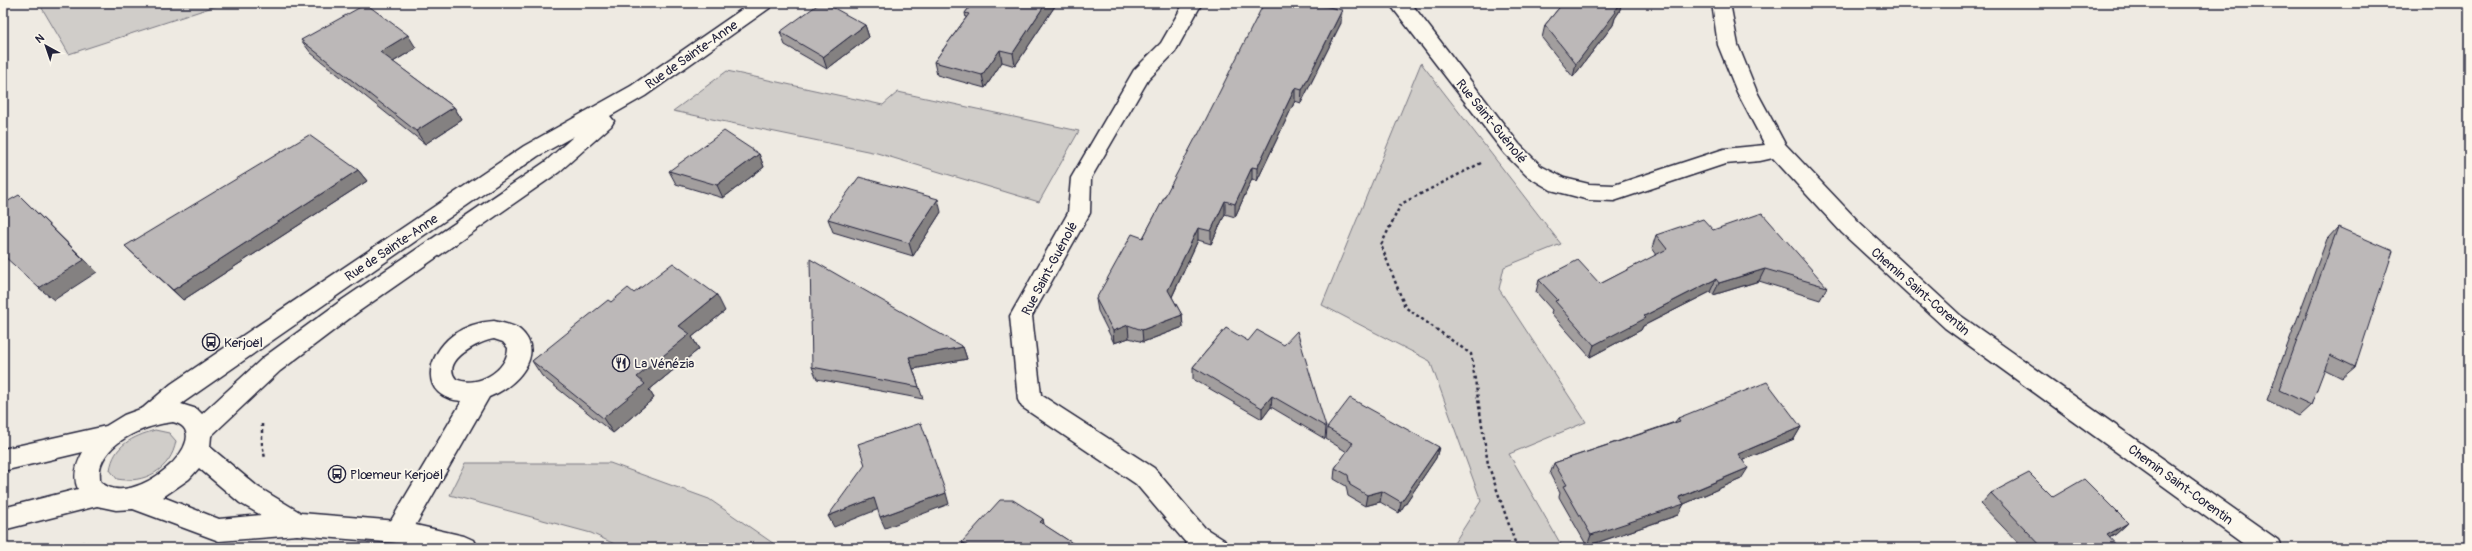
<svg xmlns="http://www.w3.org/2000/svg" width="2472" height="551" viewBox="0 0 2472 551" font-family="Pangolin,sans-serif">
	<style>
		.green { fill: #d0cdc9; stroke: #797882 }
		.lines { fill: none; stroke-linecap: round; stroke-linejoin: round }
		.lane-casing { stroke: #22223b; stroke-width: 3 }
		.street-casing { stroke: #22223b; stroke-width: 3 }
		.secondary-casing { stroke: #22223b; stroke-width: 3 }
		.path { stroke: #22223b; stroke-width: 2.5; stroke-dasharray: 3 3; stroke-linecap: butt }
		.lane { fill: #fbf7ec; fill-rule: evenodd }
		.street { fill: #fbf7ec; fill-rule: evenodd }
		.secondary { fill: #fbf7ec; fill-rule: evenodd }
		.wall { fill: #a29e9e; stroke: #22223b }
		.shaded-wall { fill: #848181; stroke: #22223b }
		.building { fill: #bcb8b8; stroke: #22223b }
		.labels { text-anchor: middle; stroke-width: 3.5; stroke-linejoin: round; paint-order: stroke }
		.street-label { font-size: 13px; fill: #22223b; stroke: #fbf7ec }
		.poi-label { font-size: 13px; fill: #22223b; stroke: #fbf7ec; text-anchor: start }
	</style>
	<rect width="100%" height="100%" fill="#eeeae2"/>
	<filter id="ink" filterUnits="userSpaceOnUse"><feTurbulence type="fractalNoise" baseFrequency=".025" numOctaves="2"/><feDisplacementMap in="SourceGraphic" scale="8" xChannelSelector="R" yChannelSelector="G"/><feConvolveMatrix kernelMatrix="1 2 1 2 8 2 1 2 1" color-interpolation-filters="sRGB"/></filter>
	<g filter="url(#ink)">
		<g class="green">
			<path d="M 39,3 L 225,3 L 69,54 Z"/>
			<path d="M 1421,63 L 1561,244 L 1504,267 L 1499,289 L 1586,422 L 1509,454 L 1563,548 L 1451,548 L 1481,501 L 1430,361 L 1322,305 Z"/>
			<path d="M 727,71 L 883,105 L 898,92 L 1079,131 L 1039,202 L 877,153 L 673,111 Z"/>
			<path d="M 155,430 L 169,433 L 176,441 C 171,470 144,484 117,479 L 110,470 C 114,445 132,437 155,430 Z"/>
			<path d="M 466,463 L 610,463 L 709,499 L 780,548 L 623,548 L 591,533 L 450,495 Z"/>
		</g>
		<g class="lines">
			<defs>
				<path id="lane" d="M 494,321 C 502,323 514,325 520,330 C 548,354 514,388 489,397 L 407,540 L 398,543 L 389,540 L 385,532 L 389,524 L 462,401 C 418,398 426,355 453,335 C 465,326 480,322 494,321 ZM 494,339 L 503,342 L 508,348 C 508,370 477,389 456,379 C 440,361 479,341 494,339 Z"/>
				<g id="street">
					<path d="M 1184,3 L 1202,3 L 1175,52 L 1148,80 L 1091,178 L 1090,213 L 1032,316 L 1041,395 L 1154,468 L 1205,528 L 1224,540 L 1228,548 L 1193,548 L 1187,544 L 1136,484 L 1022,407 L 1018,400 L 1010,316 L 1068,213 L 1071,178 L 1134,70 L 1161,43 Z"/>
					<path d="M 1389,3 L 1411,3 L 1519,144 L 1541,166 L 1564,178 L 1589,184 L 1614,185 L 1724,149 L 1765,145 L 1737,92 L 1718,45 L 1712,3 L 1730,3 L 1738,45 L 1757,92 L 1785,144 L 1858,221 L 1961,316 L 2278,540 L 2282,548 L 2249,548 L 1945,328 L 1842,233 L 1773,158 L 1760,161 L 1725,164 L 1614,201 L 1589,200 L 1551,190 L 1527,176 L 1505,154 Z"/>
				</g>
				<path id="secondary" d="M 751,3 L 773,3 L 771,7 L 645,96 L 610,116 L 614,121 L 611,126 L 559,172 L 358,312 L 280,371 L 211,436 L 210,447 L 258,487 L 301,513 L 398,521 L 464,536 L 473,540 L 477,548 L 417,548 L 398,543 L 297,535 L 219,541 L 133,509 L 116,510 L 97,506 L 3,530 L 3,508 L 78,489 C 72,476 77,463 83,452 L 3,471 L 3,449 L 106,426 L 124,415 L 143,408 L 171,384 L 524,146 L 631,86 ZM 574,136 L 545,162 L 342,300 L 264,357 L 202,414 L 197,409 L 181,404 L 538,156 ZM 173,422 C 221,434 131,515 100,481 C 100,476 99,470 101,465 C 111,438 148,425 173,422 ZM 199,468 L 240,503 L 261,515 L 219,519 L 163,497 L 189,479 Z"/>
			</defs>
			<use href="#lane" class="lane-casing"/>
			<use href="#street" class="street-casing"/>
			<use href="#secondary" class="secondary-casing"/>
			<g class="path">
				<path d="M 797,7 L 801,3"/>
				<path d="M 1481,163 L 1401,204 L 1381,245 L 1405,307 L 1471,354 L 1488,464 L 1517,548"/>
				<path d="M 262,424 L 262,444 L 265,458"/>
				<path d="M 57,544 L 87,543 L 95,548"/>
			</g>
			<use href="#lane" class="lane"/>
			<use href="#street" class="street"/>
			<use href="#secondary" class="secondary"/>
		</g>
		<g class="wall">
			<path d="M 973,3 L 1057,3 L 1015,66 L 1002,62 L 985,88 L 937,75 L 934,62 L 966,18 L 965,13 Z"/>
			<path d="M 1563,3 L 1622,3 L 1619,12 L 1615,18 L 1613,25 L 1573,77 L 1542,38 L 1545,25 Z"/>
			<path d="M 1341,23 L 1301,103 L 1295,101 L 1257,181 L 1252,179 L 1235,217 L 1225,214 L 1211,244 L 1198,240 L 1172,297 L 1182,315 L 1183,327 L 1143,342 L 1129,338 L 1114,343 L 1098,311 L 1096,299 L 1143,238 L 1198,135 Z"/>
			<path d="M 865,25 L 869,37 L 827,69 L 785,45 L 780,32 Z"/>
			<path d="M 301,40 L 416,48 L 393,62 L 454,107 L 462,120 L 425,144 L 311,53 Z"/>
			<path d="M 759,154 L 764,167 L 723,198 L 676,184 L 669,171 Z"/>
			<path d="M 358,170 L 367,181 L 183,300 L 125,246 Z"/>
			<path d="M 941,212 L 913,256 L 833,232 L 828,219 Z"/>
			<path d="M 2338,227 L 2355,367 L 2342,378 L 2324,369 L 2311,405 L 2299,416 L 2267,400 L 2327,239 Z"/>
			<path d="M 1713,230 L 1827,287 L 1820,300 L 1759,281 L 1713,295 L 1710,292 L 1643,326 L 1641,330 L 1590,357 L 1551,313 L 1552,310 L 1536,292 L 1539,280 L 1600,284 L 1657,255 L 1652,248 L 1656,235 Z"/>
			<path d="M 634,293 L 725,311 L 692,337 L 699,349 L 649,390 L 654,398 L 613,433 L 542,376 L 532,361 L 611,302 Z"/>
			<path d="M 1226,328 L 1326,427 L 1325,439 L 1271,407 L 1262,419 L 1193,379 L 1193,367 Z"/>
			<path d="M 963,347 L 967,359 L 913,369 L 923,399 L 817,379 L 812,367 Z"/>
			<path d="M 1678,418 L 1801,427 L 1794,439 L 1743,460 L 1741,479 L 1684,504 L 1678,515 L 1587,546 L 1559,497 L 1560,493 L 1550,474 L 1554,463 L 1675,422 Z"/>
			<path d="M 1327,428 L 1439,447 L 1436,458 L 1399,513 L 1380,502 L 1365,506 L 1348,496 L 1346,486 L 1334,479 L 1335,468 L 1347,452 L 1326,439 Z"/>
			<path d="M 1991,493 L 2053,497 L 2128,523 L 2116,534 L 2109,538 L 2119,548 L 2023,548 L 1981,504 Z"/>
			<path d="M 1043,519 L 1044,525 L 1080,548 L 964,548 L 962,542 Z"/>
		</g>
		<g class="shaded-wall">
			<path d="M 1046,3 L 1057,3 L 1015,66 L 1013,53 Z"/>
			<path d="M 1620,3 L 1622,3 L 1619,12 L 1615,18 L 1613,25 L 1573,77 L 1576,64 Z"/>
			<path d="M 1342,10 L 1341,23 L 1301,103 L 1302,90 Z"/>
			<path d="M 865,25 L 869,37 L 827,69 L 823,57 Z"/>
			<path d="M 408,35 L 416,48 L 388,65 L 380,52 Z"/>
			<path d="M 3,38 L 6,42 L 3,44 Z"/>
			<path d="M 1000,50 L 1002,62 L 985,88 L 982,75 Z"/>
			<path d="M 1295,88 L 1295,101 L 1257,181 L 1257,168 Z"/>
			<path d="M 454,107 L 462,120 L 425,144 L 416,131 Z"/>
			<path d="M 759,154 L 764,167 L 723,198 L 717,185 Z"/>
			<path d="M 1252,167 L 1252,179 L 1235,217 L 1235,204 Z"/>
			<path d="M 358,170 L 367,181 L 183,300 L 173,290 Z"/>
			<path d="M 19,195 L 97,272 L 54,300 L 39,288 Z"/>
			<path d="M 938,199 L 941,212 L 913,256 L 909,243 Z"/>
			<path d="M 1225,201 L 1225,214 L 1211,244 L 1211,231 Z"/>
			<path d="M 1198,228 L 1198,240 L 1169,303 L 1168,290 Z"/>
			<path d="M 1765,269 L 1759,281 L 1713,295 L 1719,283 Z"/>
			<path d="M 1716,279 L 1710,292 L 1643,326 L 1641,330 L 1590,357 L 1594,345 L 1644,316 Z"/>
			<path d="M 717,295 L 725,311 L 692,337 L 699,349 L 649,390 L 654,398 L 613,433 L 603,418 L 679,326 Z"/>
			<path d="M 1182,315 L 1183,327 L 1143,342 L 1142,330 Z"/>
			<path d="M 1128,325 L 1129,338 L 1114,343 L 1113,331 Z"/>
			<path d="M 963,347 L 967,359 L 913,369 L 909,357 Z"/>
			<path d="M 1272,396 L 1271,407 L 1262,419 L 1262,408 Z"/>
			<path d="M 1801,427 L 1794,439 L 1731,465 L 1738,454 Z"/>
			<path d="M 1439,447 L 1436,458 L 1399,513 L 1401,502 Z"/>
			<path d="M 1748,468 L 1741,479 L 1684,504 L 1678,515 L 1587,546 L 1591,535 Z"/>
			<path d="M 1382,491 L 1380,502 L 1365,506 L 1367,495 Z"/>
			<path d="M 946,493 L 949,504 L 885,528 L 880,517 Z"/>
			<path d="M 874,498 L 879,509 L 834,527 L 828,516 Z"/>
			<path d="M 1043,519 L 1045,530 L 1040,522 Z"/>
			<path d="M 2128,523 L 2116,534 L 2095,546 L 2107,535 Z"/>
		</g>
		<g class="building">
			<path d="M 820,3 L 825,3 L 865,25 L 823,57 L 780,32 Z"/>
			<path d="M 973,3 L 1046,3 L 1013,53 L 1000,50 L 982,75 L 934,62 L 969,14 L 965,13 Z"/>
			<path d="M 1264,3 L 1311,3 L 1342,10 L 1302,90 L 1295,88 L 1257,168 L 1252,167 L 1235,204 L 1225,201 L 1211,231 L 1198,228 L 1168,290 L 1182,315 L 1142,330 L 1128,325 L 1113,331 L 1096,299 L 1132,234 L 1143,238 L 1197,135 L 1198,135 Z"/>
			<path d="M 1563,3 L 1620,3 L 1614,11 L 1616,12 L 1576,64 L 1545,25 Z"/>
			<path d="M 366,4 L 408,35 L 380,52 L 454,107 L 416,131 L 301,40 Z"/>
			<path d="M 724,131 L 759,154 L 717,185 L 669,171 Z"/>
			<path d="M 309,135 L 358,170 L 173,290 L 125,246 Z"/>
			<path d="M 859,177 L 938,199 L 909,243 L 828,219 Z"/>
			<path d="M 19,195 L 84,260 L 39,288 L 3,255 L 3,204 Z"/>
			<path d="M 1762,213 L 1827,287 L 1765,269 L 1719,283 L 1716,279 L 1644,316 L 1646,318 L 1594,345 L 1555,301 L 1558,300 L 1539,280 L 1578,260 L 1600,284 L 1667,249 L 1656,235 L 1703,219 L 1713,230 Z"/>
			<path d="M 2338,227 L 2393,251 L 2355,367 L 2330,355 L 2311,405 L 2279,390 Z"/>
			<path d="M 810,259 L 963,347 L 909,357 L 919,387 L 812,367 Z"/>
			<path d="M 673,263 L 717,295 L 679,326 L 690,334 L 637,377 L 645,384 L 603,418 L 532,361 L 608,300 L 611,302 L 628,288 L 634,293 Z"/>
			<path d="M 1226,328 L 1248,341 L 1257,330 L 1284,345 L 1297,331 L 1326,427 L 1272,396 L 1262,408 L 1193,367 Z"/>
			<path d="M 1767,382 L 1801,427 L 1738,454 L 1748,468 L 1679,497 L 1684,504 L 1591,535 L 1563,486 L 1567,485 L 1554,463 L 1680,421 L 1678,418 Z"/>
			<path d="M 1350,398 L 1439,447 L 1401,502 L 1382,491 L 1367,495 L 1350,485 L 1348,475 L 1335,468 L 1353,443 L 1327,428 Z"/>
			<path d="M 921,423 L 946,493 L 880,517 L 874,498 L 828,516 L 865,465 L 858,444 Z"/>
			<path d="M 2029,473 L 2053,497 L 2084,479 L 2128,523 L 2107,535 L 2119,548 L 2043,548 L 1991,493 Z"/>
			<path d="M 1000,500 L 1013,500 L 1043,519 L 1040,522 L 1080,548 L 971,548 L 962,542 Z"/>
		</g>
	</g>
	<defs>
		<symbol id="bus-ring" viewBox="-11 -11 22 22"><circle r="9.5" fill="#fbf7ec" stroke="#22223b" stroke-width="1.5"/><path d="M-5-6H5V4H4V6H2V4H-2V6H-4V4H-5ZM-3.5-4V0h7V-4ZM-3.5 1.2v1.5H-2V1.2ZM2 1.2v1.5H3.5V1.2Z" fill="#22223b"/></symbol>
		<symbol id="restaurant-ring" viewBox="-11 -11 22 22"><circle r="9.5" fill="#fbf7ec" stroke="#22223b" stroke-width="1.5"/><path d="M-5-6h1v4h1v-4h1v4h1v-4h1v5L-1.5 .5V6h-2V.5L-5-1ZM5-6V6H3V1.5H1.5Q1.5-4 5-6Z" fill="#22223b"/></symbol>
	</defs>
	<g fill-rule="evenodd">
		<use href="#bus-ring" x="201" y="332" width="20" height="20"/>
		<use href="#restaurant-ring" x="611" y="353" width="20" height="20"/>
		<use href="#bus-ring" x="327" y="464" width="20" height="20"/>
	</g>
	<g class="labels">
		<g class="street-label">
			<text transform="translate(691 54) rotate(-35)" y="5">Rue de Sainte-Anne</text>
			<text transform="translate(1492 121) rotate(51)" y="5">Rue Saint-Guénolé</text>
			<text transform="translate(391 247) rotate(-34)" y="5">Rue de Sainte-Anne</text>
			<text transform="translate(1049 268) rotate(-62)" y="5">Rue Saint-Guénolé</text>
			<text transform="translate(1921 291) rotate(41)" y="5">Chemin Saint-Corentin</text>
			<text transform="translate(2181 484) rotate(36)" y="5">Chemin Saint-Corentin</text>
		</g>
		<g class="poi-label">
			<text x="224" y="347">Kerjoël</text>
			<text x="634" y="368">La Vénézia</text>
			<text x="350" y="479">Plœmeur Kerjoël</text>
		</g>
	</g>
	<rect width="2472" height="551" fill="none" stroke="#fbf7ec" stroke-width="16"/>
	<rect x="8" y="8" width="2456" height="535" fill="none" stroke="#22223b" stroke-width="1.5" filter="url(#ink)"/>
	<g transform="translate(46 46) rotate(320)" stroke="#fbf7ec" stroke-width="3" paint-order="stroke">
	<path d="M0-3L7 15L0 10L-7 15Z" fill="#22223b"/>
	<text y="-6" font-size="11" font-weight="bold" text-anchor="middle" fill="#22223b">N</text>
	</g>
</svg>
